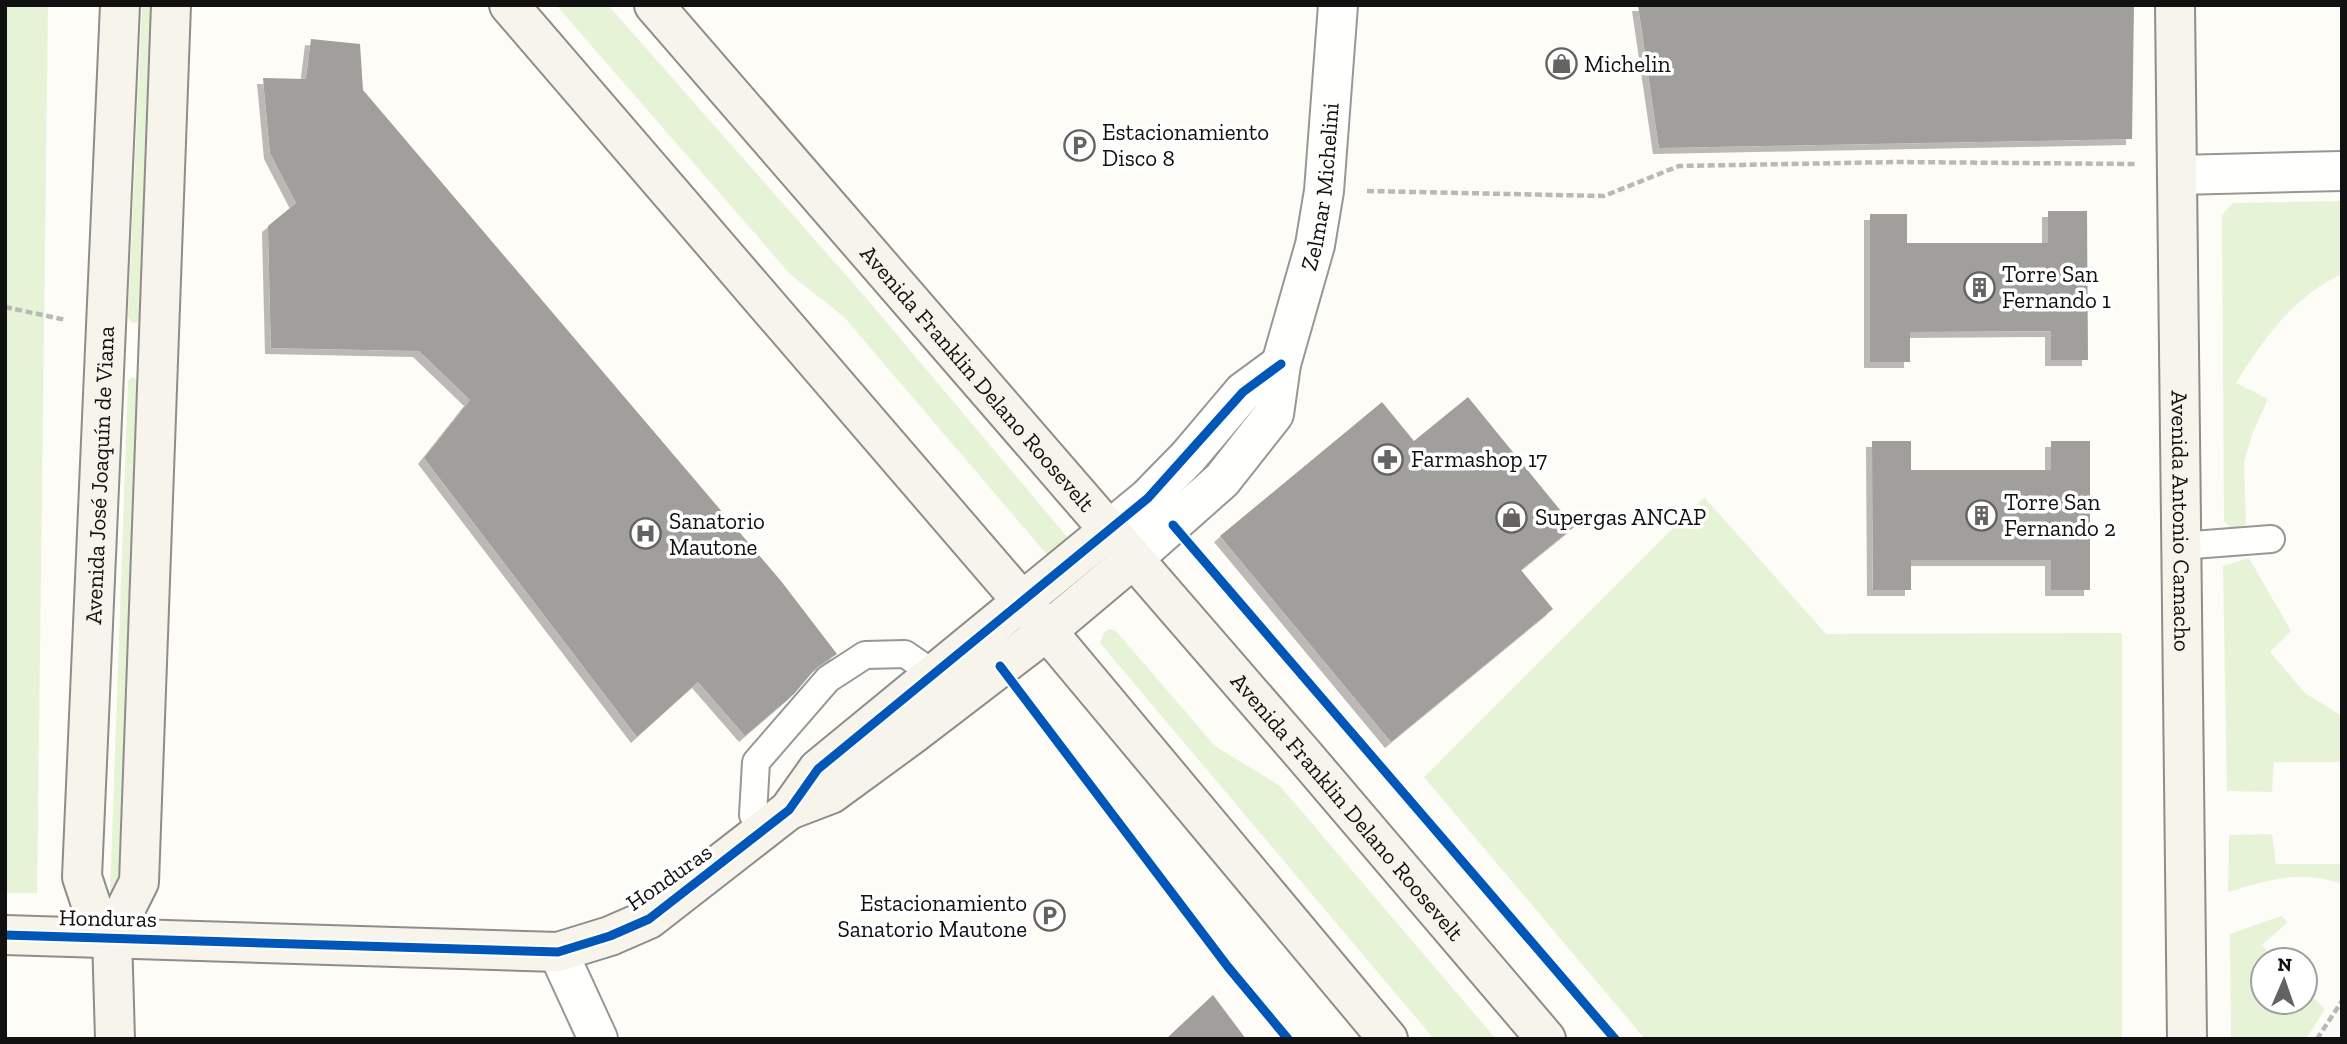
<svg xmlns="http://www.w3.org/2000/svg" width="2347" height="1044" viewBox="0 0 2347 1044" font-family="'Zilla Slab',serif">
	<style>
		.green { fill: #e7f3d7 }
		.building { fill: #a19f9c; filter: url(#shadow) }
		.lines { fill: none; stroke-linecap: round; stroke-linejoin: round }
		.lane-casing { stroke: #979795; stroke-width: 30 }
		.street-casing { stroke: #979795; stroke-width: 42 }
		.secondary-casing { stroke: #8e8d8b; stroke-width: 42 }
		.path { stroke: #b9b9b8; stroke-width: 4.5; stroke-dasharray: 7 3.5; stroke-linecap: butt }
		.lane { stroke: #fffffe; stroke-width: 26 }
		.street { stroke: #fffffe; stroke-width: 38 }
		.secondary { stroke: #f6f4eb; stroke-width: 38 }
		.cycleway-casing { stroke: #fff; stroke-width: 13 }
		.cycleway { stroke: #0057b8; stroke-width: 9 }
		.labels { text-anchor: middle; stroke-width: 7; stroke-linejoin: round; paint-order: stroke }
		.poi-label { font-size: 23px; fill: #111; stroke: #fff; text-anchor: start }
		.street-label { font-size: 23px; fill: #111; stroke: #fff }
	</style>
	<defs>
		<filter id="shadow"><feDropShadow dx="-6" dy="6" stdDeviation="0" flood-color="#0004"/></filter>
	</defs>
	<rect width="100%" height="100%" fill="#fdfcf7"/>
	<g class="green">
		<path d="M 5,5 L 48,5 L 37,893 L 5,893 Z"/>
		<path d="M 142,5 L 155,5 L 139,322 L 132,323 L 128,317 Z"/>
		<path d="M 556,5 L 608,5 L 867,299 L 1069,539 L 1049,557 L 844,317 L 790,274 Z"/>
		<path d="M 2342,201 L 2342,274 C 2294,296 2263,339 2236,383 L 2268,399 L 2253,432 L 2244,462 L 2246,524 L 2234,531 L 2224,521 L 2222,215 L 2233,203 Z"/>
		<path d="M 133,377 L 137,380 L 118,892 L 114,898 L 110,896 L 128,381 Z"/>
		<path d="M 1704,497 L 1826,634 L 2122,633 L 2122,1039 L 1645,1039 L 1424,777 Z"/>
		<path d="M 2249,558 L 2291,631 L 2270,652 L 2305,693 L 2342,716 L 2342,762 L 2274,762 L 2272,792 L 2227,791 L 2223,566 Z"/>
		<path d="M 1110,629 L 1116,631 L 1215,746 L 1280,786 L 1496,1039 L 1434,1039 L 1100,643 L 1104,632 Z"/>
		<path d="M 2272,834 L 2276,864 L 2342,864 L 2342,884 C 2301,869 2268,880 2228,892 L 2229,835 Z"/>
		<path d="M 2281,916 L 2288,922 L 2262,945 L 2275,960 L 2263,960 L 2263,1002 L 2305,1002 L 2305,990 L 2325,1009 L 2306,1039 L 2231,1039 L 2230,934 Z"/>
	</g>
	<g class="building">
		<path d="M 1638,5 L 2134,5 L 2132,139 L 1659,148 Z"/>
		<path d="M 311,39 L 360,44 L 363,90 L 781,581 L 837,654 L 816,668 L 794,694 L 745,736 L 698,682 L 637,737 L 424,458 L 470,400 L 419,351 L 271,348 L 268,226 L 296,203 L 270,153 L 263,78 L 306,79 Z"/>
		<path d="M 2048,211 L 2087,211 L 2088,360 L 2051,360 L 2051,331 L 1910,332 L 1910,362 L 1870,362 L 1870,214 L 1907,214 L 1907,243 L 2048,243 Z"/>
		<path d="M 1468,397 L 1574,527 L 1521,570 L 1553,609 L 1391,742 L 1220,536 L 1382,402 L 1414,441 Z"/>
		<path d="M 1872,441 L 1911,441 L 1911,470 L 2051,470 L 2051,441 L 2090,441 L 2090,590 L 2051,590 L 2051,560 L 1911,560 L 1911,590 L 1873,590 Z"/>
		<path d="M 1213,995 L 1246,1039 L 1166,1039 Z"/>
	</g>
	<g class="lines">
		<defs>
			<g id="lane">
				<path d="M 2180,546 L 2271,539"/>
				<path d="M 763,831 L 753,815 L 756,762 L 828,679 L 865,655 L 905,654 L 934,674"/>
			</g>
			<g id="street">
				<path d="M 2177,175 L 2342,171"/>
				<path d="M 1109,530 L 1148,498 L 1188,457 L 1243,392 L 1281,364"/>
				<path id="s1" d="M 1133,559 L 1222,480 L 1274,414 L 1281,364 L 1315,245 L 1324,191 L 1338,5"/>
				<path d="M 558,952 L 598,1039"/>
			</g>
			<g id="secondary">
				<path d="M 509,5 L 1022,601 L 1388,1039"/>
				<path id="s2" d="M 654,5 L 1303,754 L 1546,1039"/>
				<path id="s3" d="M 2175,5 L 2187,1039"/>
				<path d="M 789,810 L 831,794 L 913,734 L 1046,632 L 1133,559"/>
				<path d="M 5,935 L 558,952 L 610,936 L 649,919 L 789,810 L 818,769 L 1109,530"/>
				<path id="s4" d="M 112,936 L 92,907 L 82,877 L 120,5"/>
				<path d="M 115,1039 L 112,936 L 139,882 L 171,5"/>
			</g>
		</defs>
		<use href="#lane" class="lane-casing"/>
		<use href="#street" class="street-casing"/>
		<use href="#secondary" class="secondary-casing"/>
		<g class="path">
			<path d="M 1367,191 L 1604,196 L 1679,166 L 1899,162 L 2136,164"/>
			<path d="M 5,307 L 66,320"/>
			<path d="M 2317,1039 L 2342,1001"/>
		</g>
		<use href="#lane" class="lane"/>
		<use href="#street" class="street"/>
		<use href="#secondary" class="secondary"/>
		<defs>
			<g id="cycleway">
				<path d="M 1173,525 L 1615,1039"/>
				<path d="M 1000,666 L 1228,967 L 1288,1039"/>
				<path d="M 5,935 L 558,952 L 610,936 L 649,919 L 789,810 L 818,769 L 1148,498 L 1243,392 L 1281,364"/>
			</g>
		</defs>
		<use href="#cycleway" class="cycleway-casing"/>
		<use href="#cycleway" class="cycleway"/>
	</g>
	<defs>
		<symbol id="shop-ring" viewBox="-11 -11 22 22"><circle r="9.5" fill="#fff" stroke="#646362" stroke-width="1.5"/><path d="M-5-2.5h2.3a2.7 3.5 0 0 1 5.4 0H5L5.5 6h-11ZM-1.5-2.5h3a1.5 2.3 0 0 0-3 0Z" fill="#646362"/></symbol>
		<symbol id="parking-ring" viewBox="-11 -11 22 22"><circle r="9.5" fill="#fff" stroke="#646362" stroke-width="1.5"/><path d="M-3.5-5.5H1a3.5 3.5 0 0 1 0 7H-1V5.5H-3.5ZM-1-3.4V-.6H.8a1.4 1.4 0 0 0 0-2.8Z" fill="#646362"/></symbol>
		<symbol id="building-ring" viewBox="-11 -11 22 22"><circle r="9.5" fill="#fff" stroke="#646362" stroke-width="1.5"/><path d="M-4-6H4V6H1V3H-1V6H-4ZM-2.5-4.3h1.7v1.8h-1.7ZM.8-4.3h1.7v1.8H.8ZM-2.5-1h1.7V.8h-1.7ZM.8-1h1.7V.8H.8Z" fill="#646362"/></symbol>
		<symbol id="pharmacy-ring" viewBox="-11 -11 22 22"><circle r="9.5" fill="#fff" stroke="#646362" stroke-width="1.5"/><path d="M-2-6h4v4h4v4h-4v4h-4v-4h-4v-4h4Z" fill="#646362"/></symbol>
		<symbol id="hospital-ring" viewBox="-11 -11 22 22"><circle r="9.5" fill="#fff" stroke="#646362" stroke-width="1.5"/><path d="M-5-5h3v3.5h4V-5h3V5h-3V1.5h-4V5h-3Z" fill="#646362"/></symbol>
	</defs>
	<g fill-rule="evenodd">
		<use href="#shop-ring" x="1544" y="46" width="35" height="35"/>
		<use href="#parking-ring" x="1062" y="128" width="35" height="35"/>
		<use href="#building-ring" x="1962" y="270" width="35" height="35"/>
		<use href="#pharmacy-ring" x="1370" y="442" width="35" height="35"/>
		<use href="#building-ring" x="1964" y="498" width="35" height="35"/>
		<use href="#shop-ring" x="1494" y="500" width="35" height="35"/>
		<use href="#hospital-ring" x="628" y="516" width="35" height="35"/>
		<use href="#parking-ring" x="1032" y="898" width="35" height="35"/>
	</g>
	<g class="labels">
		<g class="poi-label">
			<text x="1584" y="72">Michelin</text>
			<text x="1102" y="140">Estacionamiento<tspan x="1102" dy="26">Disco 8</tspan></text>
			<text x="2002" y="282">Torre San<tspan x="2002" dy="26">Fernando 1</tspan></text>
			<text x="1411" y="467">Farmashop 17</text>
			<text x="2004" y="510">Torre San<tspan x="2004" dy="26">Fernando 2</tspan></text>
			<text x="1535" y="525">Supergas ANCAP</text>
			<text x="669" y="529">Sanatorio<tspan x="669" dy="26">Mautone</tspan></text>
			<text x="1027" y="911" text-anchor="end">Estacionamiento<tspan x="1027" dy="26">Sanatorio Mautone</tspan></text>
		</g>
		<g class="street-label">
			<text dy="8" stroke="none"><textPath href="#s1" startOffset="436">Zelmar Michelini</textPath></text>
			<text dy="8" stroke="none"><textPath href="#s2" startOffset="494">Avenida Franklin Delano Roosevelt</textPath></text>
			<text dy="8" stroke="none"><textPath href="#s4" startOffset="469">Avenida José Joaquín de Viana</textPath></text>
			<text dy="8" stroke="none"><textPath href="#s3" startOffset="516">Avenida Antonio Camacho</textPath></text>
			<text dy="8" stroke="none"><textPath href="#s2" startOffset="1060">Avenida Franklin Delano Roosevelt</textPath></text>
			<text transform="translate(669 877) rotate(-35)" y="8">Honduras</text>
			<text transform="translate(108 918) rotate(1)" y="8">Honduras</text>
		</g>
	</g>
	<rect width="2347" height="1044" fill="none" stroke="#111111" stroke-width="14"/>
	<g transform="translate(2284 981) rotate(2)"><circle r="33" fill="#ffffff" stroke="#a0a0a0" stroke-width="2"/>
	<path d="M0-5L12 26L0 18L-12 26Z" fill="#646362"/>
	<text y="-10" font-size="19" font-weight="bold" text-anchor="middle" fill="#111111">N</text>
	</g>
</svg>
